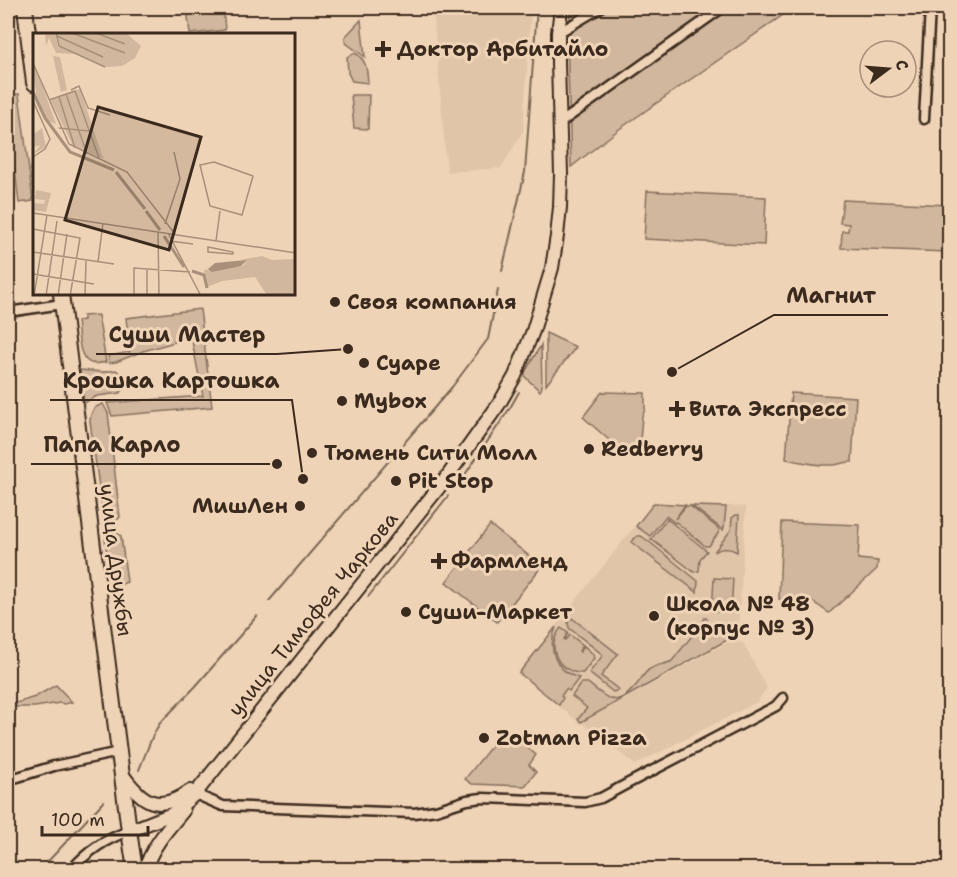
<svg xmlns="http://www.w3.org/2000/svg" width="957" height="877" viewBox="0 0 957 877" font-family="'Shantell Sans',sans-serif">
	<style>
		.built { fill: #e0c5a9 }
		.green { fill: #d1b79d; stroke: #86705e; stroke-width: 1.5 }
		.lines { fill: none; stroke-linecap: round; stroke-linejoin: round }
		.stream { stroke: #7c6755; stroke-width: 2 }
		.minor-casing { stroke: #3b2a1e; stroke-width: 13 }
		.secondary-casing { stroke: #3b2a1e; stroke-width: 16 }
		.primary-casing { stroke: #3b2a1e; stroke-width: 18 }
		.minor { stroke: #efd3b6; stroke-width: 8 }
		.secondary { stroke: #efd3b6; stroke-width: 12 }
		.primary { stroke: #efd3b6; stroke-width: 14 }
		.poi-dot { fill: #3b2a1e; stroke: #efd3b6; stroke-width: 2 }
		.labels { text-anchor: middle; stroke-width: 6; stroke-linejoin: round; paint-order: stroke }
		.poi-label { font-size: 21px; font-weight: bold; fill: #3b2a1e; stroke: #efd3b6; text-anchor: start }
		.street-label { font-size: 21px; fill: #3b2a1e; stroke: #efd3b6 }
		.inset-river { fill: none; stroke: #a8907a; stroke-width: 3 }
		.inset-road { fill: none; stroke: #a78f79; stroke-width: 1.5 }
		.view { fill: #3b2a1e; fill-opacity: 0.15; stroke: #3b2a1e; stroke-width: 3 }
		.inset-edge { fill: none; stroke: #3b2a1e; stroke-width: 3 }
		.leader { fill: none; stroke: #3b2a1e; stroke-width: 2 }
		.callout-dot { fill: #3b2a1e; stroke: #efd3b6; stroke-width: 2 }
		.callout-label { font-size: 22px; text-anchor: middle; font-weight: bold; fill: #3b2a1e; stroke: #efd3b6; stroke-width: 6; stroke-linejoin: round; paint-order: stroke }
	</style>
	<rect width="100%" height="100%" fill="#efd3b6"/>
	<filter id="ink" filterUnits="userSpaceOnUse"><feTurbulence type="fractalNoise" baseFrequency=".0167" numOctaves="2"/><feDisplacementMap in="SourceGraphic" scale="12" xChannelSelector="R" yChannelSelector="G"/><feConvolveMatrix kernelMatrix="1 2 1 2 8 2 1 2 1" color-interpolation-filters="sRGB"/></filter>
	<g filter="url(#ink)">
		<g class="built">
			<path d="M 433,8 L 531,8 L 523,131 L 501,168 L 447,172 Z"/>
			<path d="M 654,502 L 746,507 L 738,635 L 608,708 L 732,640 L 743,643 L 767,688 L 757,702 L 635,765 L 582,723 L 581,724 L 518,673 Z"/>
		</g>
		<g class="green">
			<path d="M 187,8 L 223,8 L 225,30 L 190,34 Z"/>
			<path d="M 571,8 L 793,8 L 618,130 L 571,167 L 567,35 Z"/>
			<path d="M 361,20 L 365,57 L 346,43 L 345,37 Z"/>
			<path d="M 355,53 C 367,60 367,70 368,83 L 352,81 L 348,73 L 347,57 Z"/>
			<path d="M 19,94 L 33,201 L 19,203 L 8,114 L 8,96 Z"/>
			<path d="M 351,95 L 369,95 L 368,129 L 354,128 Z"/>
			<path d="M 647,191 L 766,197 L 764,245 L 644,239 Z"/>
			<path d="M 843,200 L 949,205 L 948,252 L 841,248 L 842,231 L 848,231 L 849,224 L 840,223 Z"/>
			<path d="M 200,309 L 212,407 L 112,416 L 107,403 L 203,396 L 191,336 L 175,339 L 175,342 L 143,351 L 116,362 L 109,363 L 108,356 L 130,352 L 126,318 Z"/>
			<path d="M 98,315 L 106,362 C 102,363 95,364 91,363 C 77,358 79,333 77,321 L 83,320 L 83,316 Z"/>
			<path d="M 546,333 L 576,347 L 546,385 Z"/>
			<path d="M 541,345 L 542,387 L 540,391 L 525,377 L 525,372 Z"/>
			<path d="M 80,370 L 104,372 L 116,370 L 124,377 L 125,387 L 120,393 L 97,396 L 84,403 Z"/>
			<path d="M 602,392 L 645,393 L 645,410 L 642,416 L 639,454 L 627,456 L 583,417 Z"/>
			<path d="M 791,393 L 856,397 L 852,462 C 845,461 839,465 832,465 C 816,466 802,462 786,459 Z"/>
			<path d="M 103,404 L 108,413 L 120,517 L 115,522 L 109,522 L 103,516 L 90,421 C 91,411 93,407 103,404 Z"/>
			<path d="M 654,503 L 685,505 L 675,519 L 686,506 L 690,506 L 719,529 L 719,532 L 709,546 L 705,546 L 676,522 L 675,523 L 666,516 L 650,536 L 636,526 Z"/>
			<path d="M 692,506 L 726,507 L 724,527 L 723,530 Z"/>
			<path d="M 736,515 L 739,515 L 737,552 C 729,547 722,547 714,552 L 731,530 L 732,518 Z"/>
			<path d="M 667,519 L 707,551 L 700,559 L 699,571 L 694,572 L 651,539 Z"/>
			<path d="M 782,522 L 860,525 L 858,559 L 878,561 L 877,569 L 829,613 L 813,602 L 779,599 Z"/>
			<path d="M 490,525 L 542,566 L 497,622 L 446,582 Z"/>
			<path d="M 116,532 L 121,536 L 127,582 L 117,586 L 111,583 L 105,539 L 109,533 Z"/>
			<path d="M 638,536 L 641,536 L 647,540 L 698,581 L 697,592 L 631,542 L 635,538 Z"/>
			<path d="M 714,578 L 733,579 L 731,613 L 712,611 Z"/>
			<path d="M 572,618 L 618,654 L 601,676 L 619,690 L 613,692 L 589,673 L 603,655 L 569,628 L 568,622 Z"/>
			<path d="M 704,618 L 707,618 C 709,632 722,638 733,631 L 733,635 L 736,635 L 581,722 L 578,719 L 587,708 L 572,696 L 581,683 L 588,683 C 610,701 617,709 638,683 C 641,679 645,672 650,669 C 656,664 665,665 672,661 L 703,622 Z"/>
			<path d="M 556,627 C 547,649 555,671 579,678 L 569,691 L 566,689 L 561,696 L 563,698 L 559,705 L 519,673 Z"/>
			<path d="M 561,628 L 568,633 L 564,639 L 565,640 L 570,635 L 583,645 L 579,651 L 580,652 L 584,646 L 593,654 L 594,658 L 583,673 C 558,674 545,646 561,628 Z"/>
			<path d="M 56,685 L 72,702 L 64,704 L 60,703 L 35,707 L 16,707 L 16,703 L 35,697 Z"/>
			<path d="M 505,729 L 536,755 L 529,765 L 536,772 L 525,786 L 472,784 L 465,779 Z"/>
		</g>
		<g class="lines">
			<g class="stream">
				<path d="M 502,271 L 525,172 L 537,8"/>
				<path d="M 460,482 L 510,408 L 519,392"/>
				<path d="M 368,597 L 448,496"/>
				<path d="M 269,601 L 452,387 L 488,339 L 498,290"/>
				<path d="M 139,770 L 153,735 L 160,723 L 195,687 L 257,616"/>
				<path d="M 40,870 L 104,801"/>
			</g>
			<defs>
				<g id="minor">
					<path d="M 558,33 L 600,8"/>
					<path d="M 924,119 L 930,8"/>
					<path d="M 560,123 L 722,8"/>
					<path d="M 8,312 L 62,304"/>
					<path d="M 8,780 L 54,766 L 119,752"/>
					<path d="M 195,794 L 223,806 L 414,813 L 436,810 L 467,800 L 482,798 L 585,802 L 601,798 L 625,785 L 776,706 L 783,698"/>
					<path d="M 71,870 C 89,850 104,840 129,831"/>
				</g>
				<g id="secondary">
					<path d="M 122,774 C 142,802 158,814 190,791"/>
					<path d="M 129,831 L 172,814 L 195,794 L 444,481 L 499,404 L 515,376 L 533,331 L 552,268 L 557,236 L 560,207 L 561,174 L 558,62 L 558,33 L 561,8"/>
					<path d="M 145,870 C 152,846 168,829 183,811"/>
				</g>
				<g id="primary">
					<path d="M 25,8 L 34,83"/>
					<path d="M 61,294 L 129,831 L 135,870"/>
				</g>
			</defs>
			<use href="#minor" class="minor-casing"/>
			<use href="#secondary" class="secondary-casing"/>
			<use href="#primary" class="primary-casing"/>
			<use href="#minor" class="minor"/>
			<use href="#secondary" class="secondary"/>
			<use href="#primary" class="primary"/>
		</g>
	</g>
	<g class="poi-dot">
		<path d="M380 40h6v6h6v6h-6v6h-6v-6h-6v-6h6z"/>
		<circle cx="335" cy="302" r="6"/>
		<circle cx="364" cy="363" r="6"/>
		<circle cx="342" cy="401" r="6"/>
		<path d="M674 400h6v6h6v6h-6v6h-6v-6h-6v-6h6z"/>
		<circle cx="589" cy="449" r="6"/>
		<circle cx="312" cy="453" r="6"/>
		<circle cx="396" cy="481" r="6"/>
		<circle cx="300" cy="506" r="6"/>
		<path d="M436 552h6v6h6v6h-6v6h-6v-6h-6v-6h6z"/>
		<circle cx="406" cy="612" r="6"/>
		<circle cx="654" cy="616" r="6"/>
		<circle cx="484" cy="738" r="6"/>
	</g>
	<g class="labels">
		<g class="poi-label">
			<text x="397" y="56">Доктор Арбитайло</text>
			<text x="347" y="309">Своя компания</text>
			<text x="376" y="370">Суаре</text>
			<text x="354" y="408">Mybox</text>
			<text x="689" y="416">Вита Экспресс</text>
			<text x="601" y="456">Redberry</text>
			<text x="324" y="460">Тюмень Сити Молл</text>
			<text x="408" y="488">Pit Stop</text>
			<text x="288" y="513" text-anchor="end">МишЛен</text>
			<text x="451" y="568">Фармленд</text>
			<text x="666" y="611">Школа № 48<tspan x="666" dy="24">(корпус № 3)</tspan></text>
			<text x="418" y="619">Суши-Маркет</text>
			<text x="496" y="745">Zotman Pizza</text>
		</g>
		<g class="street-label">
			<text transform="translate(116 560) rotate(83)" y="7">улица Дружбы</text>
			<text transform="translate(313 614) rotate(-51)" y="7">улица Тимофея Чаркова</text>
		</g>
	</g>
	<g transform="translate(33 33)">
		<rect width="262" height="262" fill="#efd3b6"/>
		<path d="M 12,0 L 22,0 L 26,18 L 24,0 L 93,0 L 108,13 L 102,25 L 89,33 L 73,34 L 42,21 L 23,20 L 16,5 L 13,13 ZM 20,23 L 27,24 L 34,57 L 28,59 ZM 0,32 L 6,43 L 23,91 L 15,88 L 4,68 ZM 47,56 L 68,119 L 71,126 L 40,113 L 17,66 ZM 9,95 L 13,114 L 0,121 L 8,112 L 0,114 L 0,102 ZM 3,157 L 18,160 L 13,179 L 0,177 L 0,170 L 11,171 L 12,167 L 2,166 ZM 229,223 L 239,227 L 262,226 L 262,262 L 234,262 L 222,244 L 189,248 L 174,254 L 171,237 L 210,233 L 214,227 L 207,227 Z" fill="#d1b79d"/>
		<path d="M 214,227 L 208,233 L 179,239 L 175,236 L 182,230 Z" fill="#a8907a"/>
		<path class="inset-river" d="M 0,59 L 12,85 L 37,119 L 81,137M 83,139 L 112,176M 113,178 L 127,197M 131,203 L 151,234M 159,238 L 171,242 L 174,255"/>
		<path class="inset-road" d="M 23,0 L 26,13 L 72,34M 39,0 L 92,20M 63,0 L 92,11M 24,3 L 70,24M 0,30 L 36,111 L 94,139 L 142,201M 38,57 L 46,53 L 55,75 L 77,82M 33,61 L 54,121M 26,64 L 42,115M 16,67 L 42,58 L 66,125M 0,68 L 17,106 L 12,116 L 0,124M 26,95 L 56,98M 181,129 L 220,143 L 209,182 L 177,173 L 167,132 ZM 0,180 L 263,220M 132,191 L 147,146 L 141,119M 0,196 L 47,205 L 37,263M 125,199 L 126,263M 135,200 L 168,263M 137,208 L 160,211M 183,208 L 187,178M 175,214 L 200,219 L 200,221 L 175,219 ZM 0,219 L 81,231M 65,229 L 70,190M 114,237 L 114,263M 0,241 L 61,251M 1,263 L 14,182M 13,263 L 24,188M 25,263 L 34,201M 52,263 L 53,227M 101,263 L 101,235 L 157,239"/>
		<path class="view" d="M 65,74 L 168,104 L 136,217 L 32,187 Z"/>
		<rect width="262" height="262" class="inset-edge"/>
	</g>
	<path class="leader" d="M672 372L774 315H888M348 349L277 354H96M303 479L292 400H50M277 464L192 464H31"/>
	<g class="callout-dot">
		<circle cx="672" cy="372" r="6"/>
		<circle cx="348" cy="349" r="6"/>
		<circle cx="303" cy="479" r="6"/>
		<circle cx="277" cy="464" r="6"/>
	</g>
	<g class="callout-label">
		<text x="831" y="303">Магнит</text>
		<text x="187" y="342">Суши Мастер</text>
		<text x="171" y="388">Крошка Картошка</text>
		<text x="112" y="452">Папа Карло</text>
	</g>
	<rect width="957" height="877" fill="none" stroke="#efd3b6" stroke-width="30"/>
	<rect x="15" y="15" width="927" height="847" fill="none" stroke="#3b2a1e" stroke-width="2" filter="url(#ink)"/>
	<g transform="translate(888 69) rotate(74)"><circle r="28" fill="#efd3b6" stroke="#a78f79" stroke-width="1.5"/>
	<path d="M0-4.5L10 22L0 15L-10 22Z" fill="#3b2a1e"/>
	<text y="-9" font-size="16" font-weight="bold" text-anchor="middle" fill="#3b2a1e">С</text>
	</g>
	<path d="M42 826v9h106v-9" fill="none" stroke="#3b2a1e" stroke-width="3"/>
	<text x="51" y="826" font-size="18" fill="#3b2a1e" stroke="#efd3b6" stroke-width="4.5" paint-order="stroke">100 m</text>
</svg>
